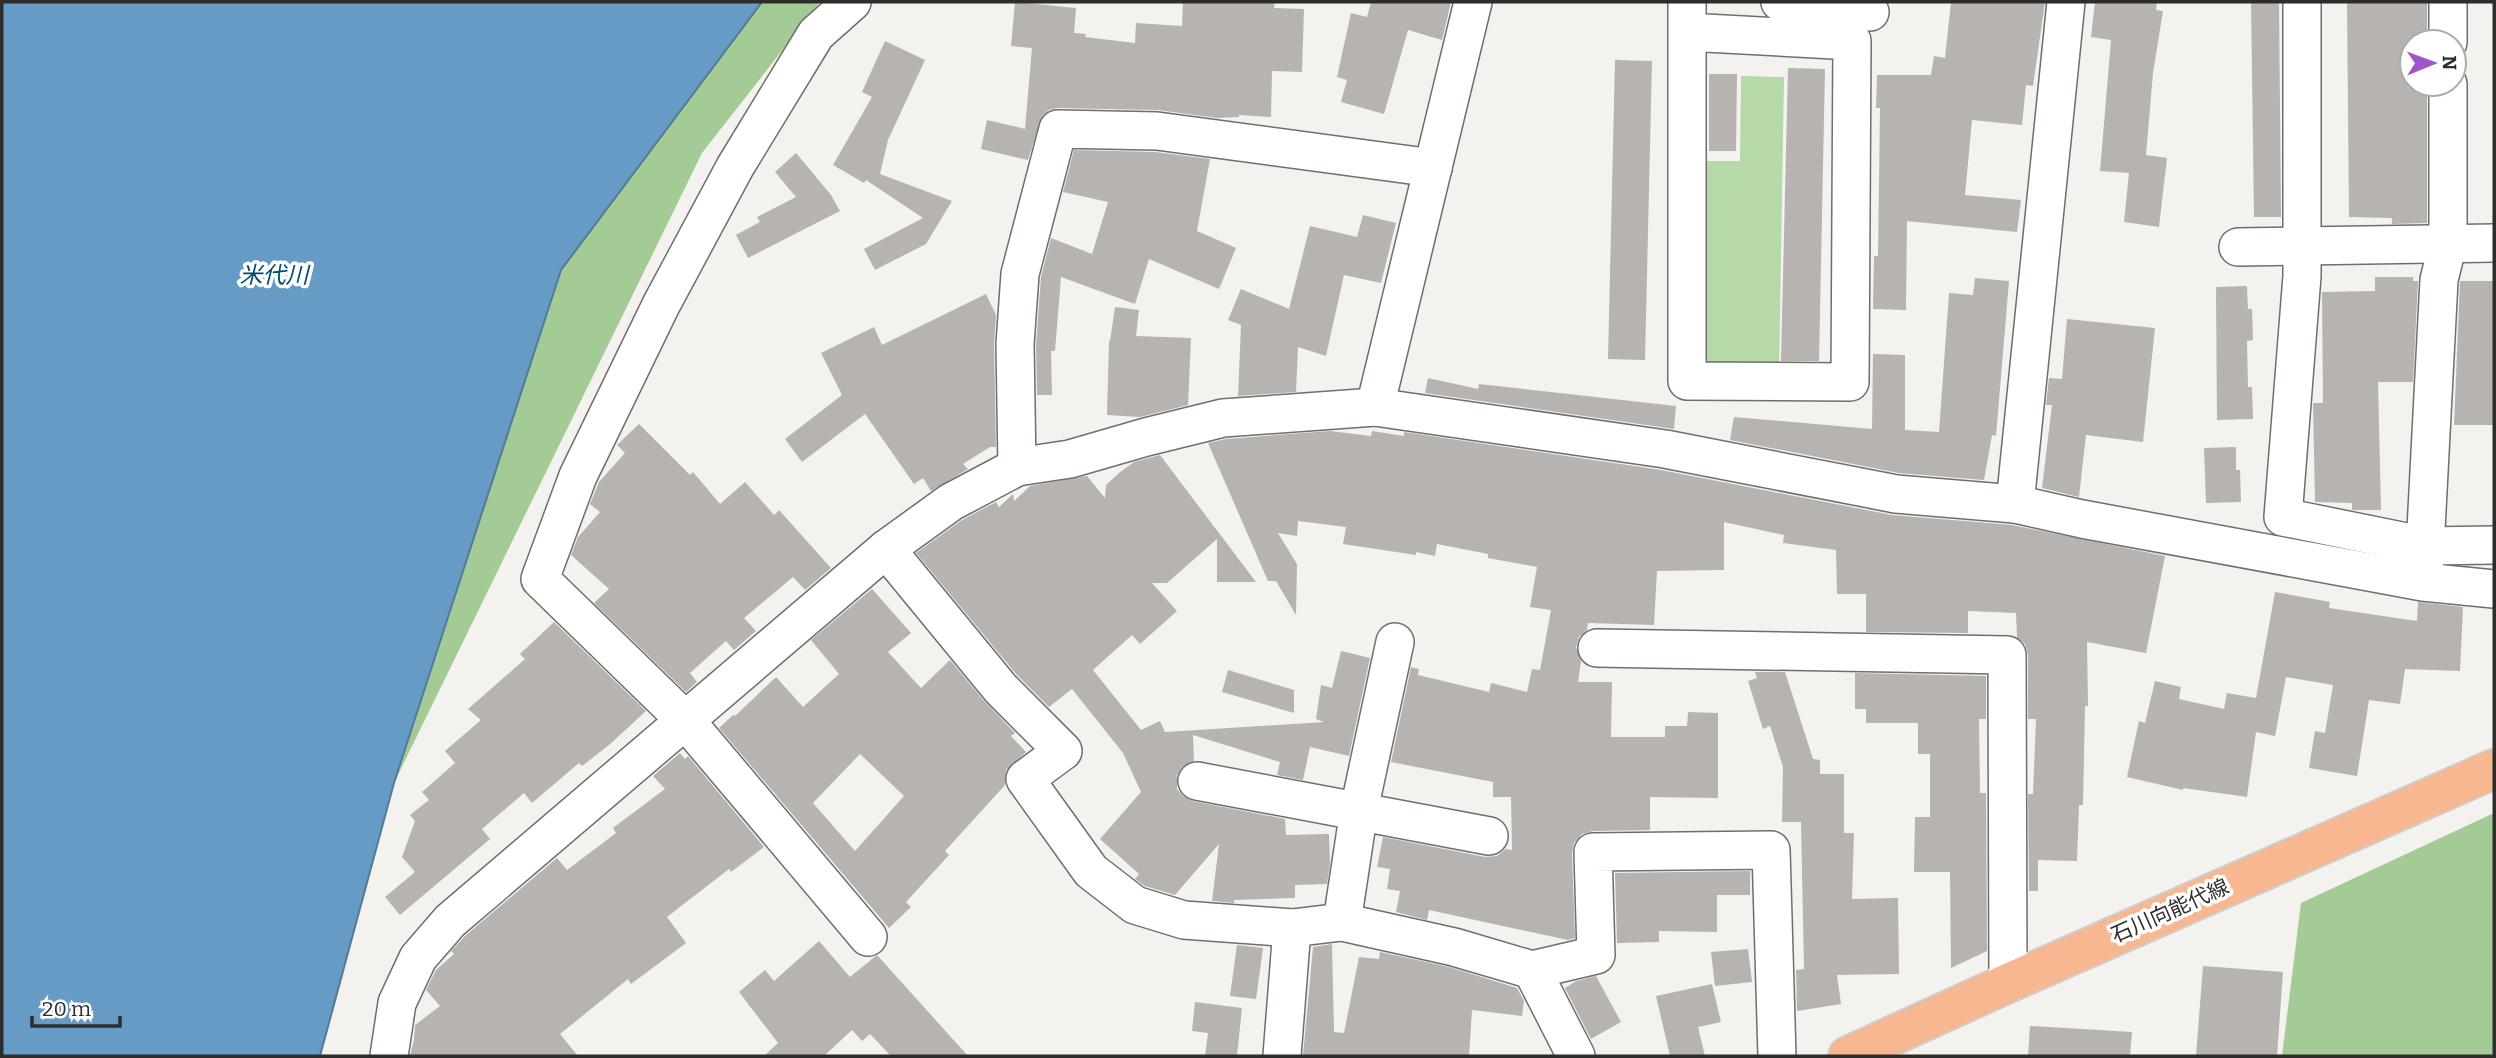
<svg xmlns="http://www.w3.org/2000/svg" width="2496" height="1058" viewBox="0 0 2496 1058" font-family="Bitter,'Noto Sans JP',serif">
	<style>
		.green { fill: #b5d9a8 }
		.forest { fill: #a4ca95 }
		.water { fill: #659bc4; stroke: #547a96; stroke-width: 2 }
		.building { fill: #b6b3b0; fill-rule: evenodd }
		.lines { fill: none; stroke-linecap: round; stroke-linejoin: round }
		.minor-casing { stroke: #706e6b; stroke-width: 40 }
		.major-casing { stroke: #cdcdcc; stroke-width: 42 }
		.minor { stroke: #fff; stroke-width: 37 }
		.major { stroke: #f7b891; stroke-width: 38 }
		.labels { text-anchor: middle; stroke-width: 7; stroke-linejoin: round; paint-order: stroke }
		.street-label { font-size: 21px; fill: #2e2d2c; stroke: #fff }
		.water-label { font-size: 23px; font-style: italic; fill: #044971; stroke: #fff }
	</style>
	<rect width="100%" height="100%" fill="#f4f2ef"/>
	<path class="green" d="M 1741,76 L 1784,77 L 1779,373 L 1701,372 L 1704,161 L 1740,161 Z"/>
	<g class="forest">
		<path d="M 762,2 L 820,2 L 702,153 L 394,783 L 561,270 Z"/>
		<path d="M 2494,813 L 2494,1056 L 2282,1056 L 2301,903 Z"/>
	</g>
	<path class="water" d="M 2,2 L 762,2 L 561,270 L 394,783 L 320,1056 L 2,1056 Z"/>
	<g class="building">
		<path d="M 1015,2 L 1076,8 L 1074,33 L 1086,34 L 1085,37 L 1135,43 L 1136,23 L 1182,26 L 1183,2 L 1275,2 L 1274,8 L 1304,9 L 1302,72 L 1272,71 L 1271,117 L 1239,115 L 1239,117 L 1217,118 L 1158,110 L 1058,108 L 1049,110 L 1042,116 L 1028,160 L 981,149 L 987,120 L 1025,129 L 1032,48 L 1011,46 Z"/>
		<path d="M 1371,2 L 1451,2 L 1442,40 L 1408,30 L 1384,114 L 1341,102 L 1347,80 L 1337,77 L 1351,13 L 1367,17 Z"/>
		<path d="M 1951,2 L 2045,2 L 2033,86 L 2026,85 L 2022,125 L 1972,120 L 1965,195 L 2021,200 L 2017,232 L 1907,221 L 1906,310 L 1873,309 L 1874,256 L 1878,256 L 1880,108 L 1876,108 L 1877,75 L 1931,75 L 1934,56 L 1945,58 Z"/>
		<path d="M 2095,2 L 2157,2 L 2156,10 L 2163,11 L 2153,73 L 2146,155 L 2167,158 L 2159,227 L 2124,222 L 2129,173 L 2100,171 L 2111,40 L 2091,37 Z"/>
		<path d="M 2251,2 L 2279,2 L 2281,217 L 2254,217 Z"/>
		<path d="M 2347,2 L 2427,2 L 2427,42 L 2412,42 L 2412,84 L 2427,84 L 2427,223 L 2392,224 L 2392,218 L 2349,217 Z"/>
		<path d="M 885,41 L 925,60 L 888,140 L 880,174 L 952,201 L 926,244 L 875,270 L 864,249 L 923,218 L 866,180 L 864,183 L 833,165 L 872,97 L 862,92 Z"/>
		<path d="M 1615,60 L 1652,61 L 1645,360 L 1608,359 Z"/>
		<path d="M 1788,68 L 1825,69 L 1819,361 L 1781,361 Z"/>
		<path d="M 1709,74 L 1737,74 L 1736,151 L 1709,151 Z"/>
		<path d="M 1074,150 L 1155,152 L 1210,159 L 1197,231 L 1236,248 L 1219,289 L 1149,259 L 1135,304 L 1061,277 L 1055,351 L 1051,351 L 1052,395 L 1037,395 L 1036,345 L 1041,277 L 1051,238 L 1092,254 L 1108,202 L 1063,192 Z"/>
		<path d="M 796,153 L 831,195 L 840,211 L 748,258 L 736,235 L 760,222 L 757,217 L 796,197 L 775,172 Z"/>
		<path d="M 1363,215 L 1396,223 L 1381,283 L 1344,275 L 1326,356 L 1298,347 L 1296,392 L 1238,396 L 1241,325 L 1228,320 L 1241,289 L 1289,309 L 1310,226 L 1357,237 Z"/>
		<path d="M 2375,277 L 2413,277 L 2413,281 L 2418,281 L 2413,382 L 2378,382 L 2381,510 L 2352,510 L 2352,503 L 2315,502 L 2313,403 L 2323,403 L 2322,292 L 2375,291 Z"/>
		<path d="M 1975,278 L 2009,281 L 1996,436 L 1992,435 L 1984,480 L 1899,473 L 1730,440 L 1734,417 L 1872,429 L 1873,354 L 1905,355 L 1905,430 L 1939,432 L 1949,293 L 1973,295 Z"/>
		<path d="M 2460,281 L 2494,281 L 2494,425 L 2454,425 Z"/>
		<path d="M 2247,286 L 2248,309 L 2252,309 L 2253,340 L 2247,341 L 2248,387 L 2252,387 L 2253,419 L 2217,420 L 2216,287 Z"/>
		<path d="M 986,294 L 996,315 L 994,344 L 996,447 L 990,447 L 963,464 L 968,469 L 931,491 L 923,478 L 914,484 L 865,414 L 802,462 L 785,439 L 842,395 L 821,353 L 874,327 L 882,345 Z"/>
		<path d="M 1115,307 L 1139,310 L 1136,336 L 1191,338 L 1188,405 L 1140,417 L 1107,415 L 1109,341 L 1110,341 Z"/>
		<path d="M 2067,319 L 2155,328 L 2143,442 L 2086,435 L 2079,497 L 2042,488 L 2052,405 L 2046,405 L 2049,378 L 2062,379 Z"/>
		<path d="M 1428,378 L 1478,389 L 1479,384 L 1676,406 L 1674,429 L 1425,393 Z"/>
		<path d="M 639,424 L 690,475 L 693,472 L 720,504 L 745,482 L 774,515 L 779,510 L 831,568 L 805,590 L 793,577 L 744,618 L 756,631 L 734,650 L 726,641 L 690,673 L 697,682 L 686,692 L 594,603 L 609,589 L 571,555 L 578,537 L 600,512 L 590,504 L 599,482 L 625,453 L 617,445 Z"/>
		<path d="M 1330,431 L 1371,436 L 1372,431 L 1404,436 L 1404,432 L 1661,470 L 1892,515 L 2012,525 L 2165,556 L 2146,653 L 2087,642 L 2088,706 L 2085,706 L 2083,805 L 2079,805 L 2077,861 L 2038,860 L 2038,891 L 2029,891 L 2028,794 L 2033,794 L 2036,719 L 2028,719 L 2028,655 L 2025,644 L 2017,637 L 2016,613 L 1968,611 L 1968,633 L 1866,632 L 1866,594 L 1837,594 L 1836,550 L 1783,543 L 1784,535 L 1724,522 L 1724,570 L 1657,571 L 1654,625 L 1588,623 L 1587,630 L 1579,637 L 1576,647 L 1581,661 L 1578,682 L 1612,682 L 1611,737 L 1665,737 L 1665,726 L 1687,726 L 1688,712 L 1718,713 L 1718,798 L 1650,797 L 1650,830 L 1593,831 L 1582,834 L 1574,843 L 1572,853 L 1575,938 L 1568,940 L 1429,910 L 1427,920 L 1396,912 L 1400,891 L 1387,889 L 1390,869 L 1377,867 L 1383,837 L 1485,857 L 1497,856 L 1506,849 L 1512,850 L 1511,797 L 1493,797 L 1493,782 L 1391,762 L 1411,667 L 1419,669 L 1418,675 L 1489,692 L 1491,683 L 1527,692 L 1532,669 L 1540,670 L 1551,610 L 1530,607 L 1537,567 L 1488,558 L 1488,554 L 1437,544 L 1435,556 L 1416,552 L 1416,555 L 1343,544 L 1346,527 L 1298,521 L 1297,536 L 1278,533 L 1297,564 L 1296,615 L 1276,581 L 1268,581 L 1208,443 L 1226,439 Z"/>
		<path d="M 2236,447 L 2236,470 L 2240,470 L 2241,502 L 2206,503 L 2204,448 Z"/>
		<path d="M 1160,455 L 1256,582 L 1217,582 L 1217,539 L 1167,583 L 1152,583 L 1177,611 L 1140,644 L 1132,635 L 1093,670 L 1141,730 L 1160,721 L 1165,732 L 1324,722 L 1316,719 L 1321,685 L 1332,688 L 1341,651 L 1370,658 L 1349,756 L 1310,747 L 1303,780 L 1277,775 L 1280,762 L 1193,735 L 1194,761 L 1182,767 L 1177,776 L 1177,789 L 1183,796 L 1192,801 L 1285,819 L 1286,835 L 1329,834 L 1330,864 L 1327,884 L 1295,885 L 1295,898 L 1234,900 L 1234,903 L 1212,901 L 1219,844 L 1175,895 L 1145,886 L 1135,879 L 1139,874 L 1100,839 L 1141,792 L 1123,753 L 1072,689 L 1049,707 L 1017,675 L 916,553 L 962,520 L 996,502 L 999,507 L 1013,494 L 1014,501 L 1030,486 L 1087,476 L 1105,498 L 1106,485 L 1119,473 L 1134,462 Z"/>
		<path d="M 872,589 L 911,633 L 888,652 L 921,688 L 950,660 L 985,702 L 1015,733 L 1011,736 L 1026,752 L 1006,770 L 1005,785 L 945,851 L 949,855 L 906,902 L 911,907 L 889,928 L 719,728 L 733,715 L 735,716 L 776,677 L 803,707 L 839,674 L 811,640 ZM 860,754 L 904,796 L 855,851 L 813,803 Z"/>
		<path d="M 2275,592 L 2330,602 L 2329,608 L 2417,621 L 2418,602 L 2463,607 L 2460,671 L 2405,669 L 2400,704 L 2369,700 L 2357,776 L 2309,768 L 2315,731 L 2325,733 L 2333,685 L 2286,677 L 2275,736 L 2256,732 L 2247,797 L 2183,788 L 2183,790 L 2127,777 L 2139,721 L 2145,723 L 2155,681 L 2181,687 L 2179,699 L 2224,709 L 2227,693 L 2256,698 Z"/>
		<path d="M 554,622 L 646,711 L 609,745 L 582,766 L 579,763 L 532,803 L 524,793 L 482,829 L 490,839 L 400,915 L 385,897 L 415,872 L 402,857 L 415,821 L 410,815 L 429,800 L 422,792 L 455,763 L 445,751 L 481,720 L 468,709 L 525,659 L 520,654 Z"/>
		<path d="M 1228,670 L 1294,690 L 1294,713 L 1222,692 Z"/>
		<path d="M 1755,672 L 1785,672 L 1813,759 L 1820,760 L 1820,774 L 1844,774 L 1844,833 L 1854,833 L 1852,899 L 1898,898 L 1899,974 L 1837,975 L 1841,1004 L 1797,1011 L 1796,970 L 1804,969 L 1801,822 L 1782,822 L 1783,767 L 1770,726 L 1763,729 L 1748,681 L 1757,678 Z"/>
		<path d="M 1855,673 L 1986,676 L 1986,719 L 1979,719 L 1980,793 L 1986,793 L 1987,951 L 1951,968 L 1950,872 L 1914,872 L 1915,817 L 1930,817 L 1930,754 L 1918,754 L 1918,723 L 1866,723 L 1866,709 L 1855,709 Z"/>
		<path d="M 680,753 L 685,759 L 688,756 L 764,847 L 731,872 L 729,869 L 667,917 L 686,943 L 631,984 L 628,979 L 560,1034 L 578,1056 L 410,1056 L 414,1040 L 415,1025 L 440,1006 L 426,990 L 436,970 L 454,954 L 451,951 L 465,936 L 557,858 L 567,870 L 616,833 L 613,828 L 665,789 L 653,776 Z"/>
		<path d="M 1750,871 L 1750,895 L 1717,895 L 1717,932 L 1659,931 L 1659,942 L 1617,943 L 1615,873 Z"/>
		<path d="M 819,941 L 850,977 L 877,955 L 968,1056 L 891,1056 L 870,1034 L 862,1041 L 852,1030 L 824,1056 L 764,1056 L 778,1043 L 739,992 L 765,970 L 774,981 Z"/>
		<path d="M 1332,944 L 1334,1032 L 1344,1033 L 1359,957 L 1379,959 L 1380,952 L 1449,967 L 1517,988 L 1524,1001 L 1522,1016 L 1472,1010 L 1469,1056 L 1303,1056 L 1313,947 Z"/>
		<path d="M 1237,945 L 1263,948 L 1256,999 L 1230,996 Z"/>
		<path d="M 1748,949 L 1752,982 L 1715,986 L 1711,952 Z"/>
		<path d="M 2203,966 L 2283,972 L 2277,1056 L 2196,1056 Z"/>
		<path d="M 1596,976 L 1621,1022 L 1591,1039 L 1565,988 L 1576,981 Z"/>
		<path d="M 1712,984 L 1721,1022 L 1698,1027 L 1705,1056 L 1670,1056 L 1656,996 Z"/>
		<path d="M 1195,1002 L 1242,1008 L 1237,1056 L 1205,1056 L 1208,1033 L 1192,1031 Z"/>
		<path d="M 2030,1026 L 2132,1032 L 2130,1056 L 2028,1056 Z"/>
	</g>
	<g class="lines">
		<defs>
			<g id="minor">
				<path d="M 852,2 L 816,34 L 735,167 L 661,305 L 578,476 L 540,579 L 685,720 L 868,937"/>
				<path d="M 1780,2 L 1870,12"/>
				<path d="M 2302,2 L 2302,276 L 2283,517 L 2426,546 L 2494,545"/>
				<path d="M 1687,32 L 1852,41 L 1850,382 L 1687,381 L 1687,2"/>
				<path d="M 2448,42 L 2448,2"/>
				<path d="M 2238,247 L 2494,243"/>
				<path d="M 1375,407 L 1473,2"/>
				<path d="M 1017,467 L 1015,344 L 1020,274 L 1058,129 L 1157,131 L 1433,168"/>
				<path d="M 2015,504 L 2066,2"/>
				<path d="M 886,549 L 1001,689 L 1063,751 L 1025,779 L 1091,871 L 1135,905 L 1184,920 L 1292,928 L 1342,922 L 1454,947 L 1532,970 L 1576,1056"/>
				<path d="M 2424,568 L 2439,280 L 2448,243 L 2448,84"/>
				<path d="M 1597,648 L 2007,655 L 2008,983"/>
				<path d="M 1197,781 L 1489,836"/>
				<path d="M 1342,922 L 1359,810 L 1395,642"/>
				<path d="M 1532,970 L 1596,955 L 1593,852 L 1771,850 L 1777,1056"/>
				<path d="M 389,1056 L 397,1003 L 418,958 L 450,921 L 886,549 L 951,502 L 1017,467 L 1070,459 L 1146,437 L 1223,418 L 1375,407 L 1665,449 L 1896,494 L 2015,504 L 2082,519 L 2423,582 L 2494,589"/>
				<path d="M 1282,1056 L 1292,928"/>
			</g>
			<path id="major" d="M 1848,1056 L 2008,983 L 2494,769"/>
		</defs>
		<use href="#minor" class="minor-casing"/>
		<use href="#major" class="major-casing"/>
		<use href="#minor" class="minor"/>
		<use href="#major" class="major"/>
	</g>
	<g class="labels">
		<g class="street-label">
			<text transform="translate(2170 911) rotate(-24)" y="7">石川向能代線</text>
		</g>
		<g class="water-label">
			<text x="274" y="283">米代川</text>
		</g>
	</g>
	<rect width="2496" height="1058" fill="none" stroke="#2e2d2c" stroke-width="7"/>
	<g transform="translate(2433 63) rotate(89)"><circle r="33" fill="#ffffff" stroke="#ababab" stroke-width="2"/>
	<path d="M0-5L12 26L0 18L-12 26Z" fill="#9e56ca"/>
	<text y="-10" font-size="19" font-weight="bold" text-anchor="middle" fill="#2e2d2c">N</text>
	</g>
	<path d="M32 1016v10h88v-10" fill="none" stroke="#2e2d2c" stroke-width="3.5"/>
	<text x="42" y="1016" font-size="21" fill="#2e2d2c" stroke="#ffffff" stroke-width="5" paint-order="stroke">20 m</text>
</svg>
